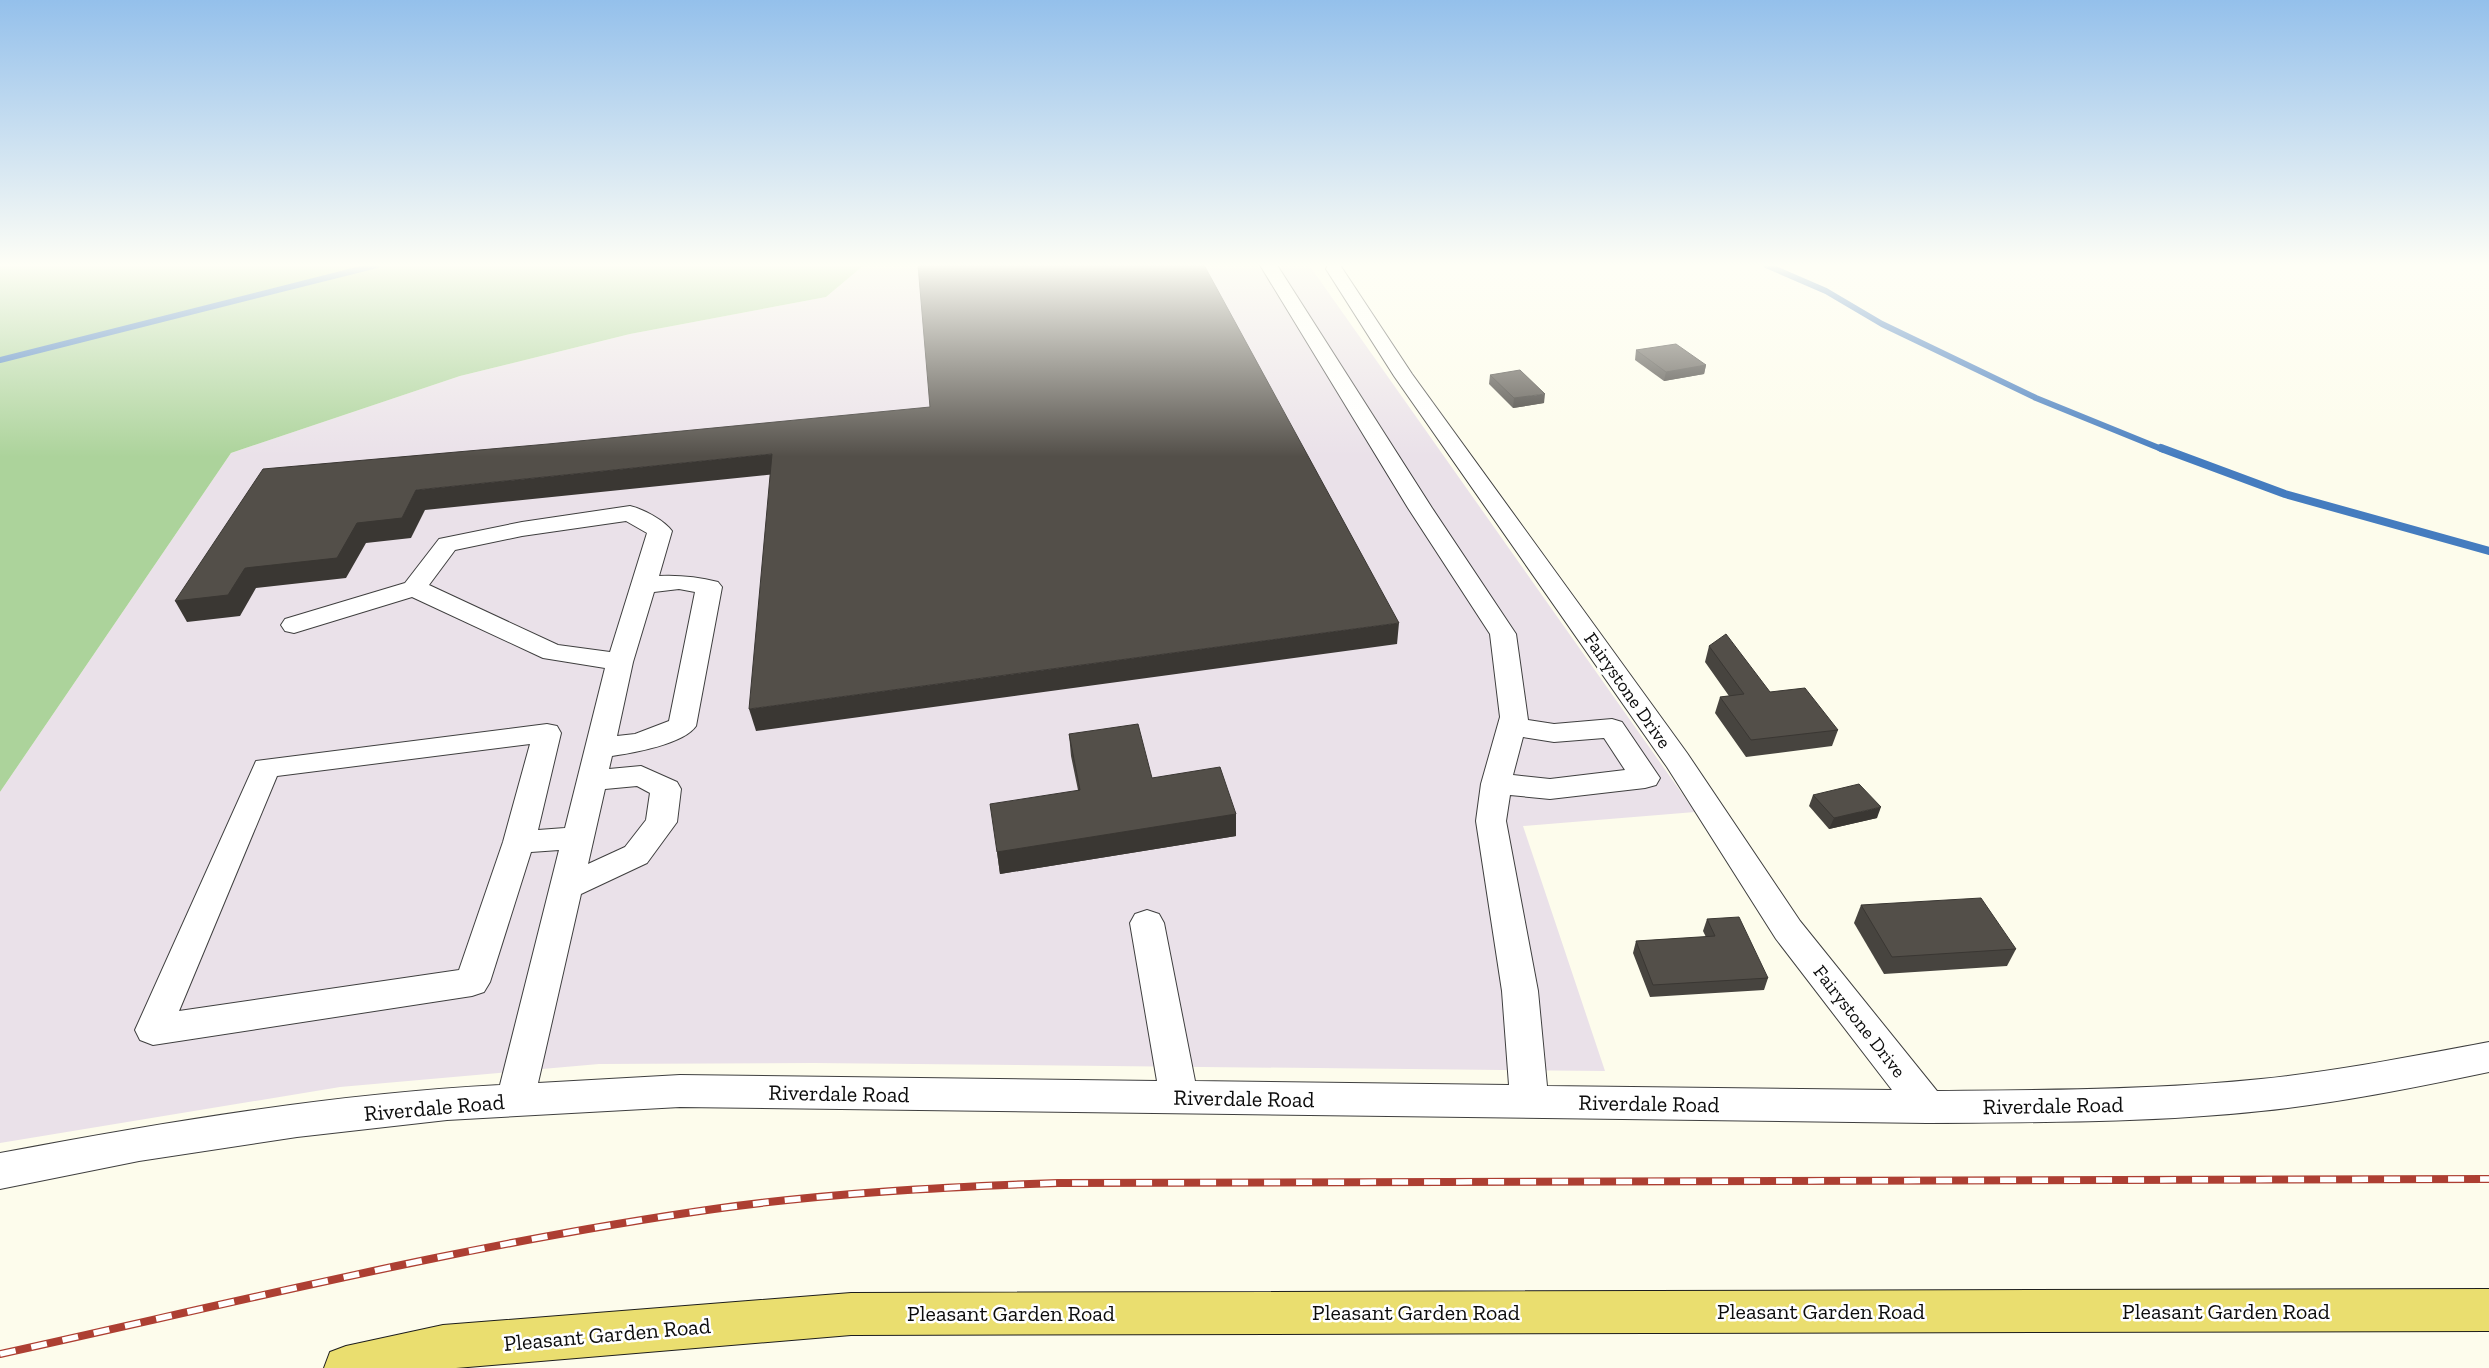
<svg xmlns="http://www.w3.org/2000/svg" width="2489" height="1368" viewBox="0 0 2489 1368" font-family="'Zilla Slab',serif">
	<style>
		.industrial { fill: #eae1e9 }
		.forest { fill: #acd39b }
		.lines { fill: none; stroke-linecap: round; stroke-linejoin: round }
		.stream-far1 { stroke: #457cbf; stroke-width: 6 }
		.stream { stroke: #457cbf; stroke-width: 8 }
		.minor-casing { stroke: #3f3f3f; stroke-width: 2 }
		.major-casing { stroke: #1d1d1d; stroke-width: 2 }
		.minor { fill: #fff; fill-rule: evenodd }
		.major { fill: #eade6f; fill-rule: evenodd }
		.rail-casing { stroke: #ad3f32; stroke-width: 8 }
		.rail { stroke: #fff; stroke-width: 5.5; stroke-dasharray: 16; stroke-linecap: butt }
		.wall { fill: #47443f }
		.shaded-wall { fill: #3a3733 }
		.building { fill: #534f49; stroke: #3a3733 }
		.labels { text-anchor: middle; stroke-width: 5; stroke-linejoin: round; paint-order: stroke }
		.street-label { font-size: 19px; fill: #0c0c0c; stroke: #fff }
		.near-street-label { font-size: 22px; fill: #0c0c0c; stroke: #fff }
	</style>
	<rect width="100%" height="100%" fill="#fdfcec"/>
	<path class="industrial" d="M 864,265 L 1309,265 L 1695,812 L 1523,826 L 1605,1071 L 814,1063 L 599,1064 L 340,1087 L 0,1143 L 0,792 L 231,453 L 460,376 L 630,334 L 826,297 Z"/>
	<path class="forest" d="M 0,265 L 864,265 L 826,297 L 630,334 L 460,376 L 231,453 L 0,792 Z"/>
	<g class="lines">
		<g class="stream-far1">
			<path d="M 1766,265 L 1826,291 L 1882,324 L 2036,398 L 2164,450"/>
			<path d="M 0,360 L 377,265"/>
		</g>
		<path class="stream" d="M 2161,448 L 2285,494 L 2489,551"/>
		<defs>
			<path id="minor" d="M 1260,265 L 1277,265 L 1432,508 L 1516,634 L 1528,720 L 1554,724 L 1612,719 L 1622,722 L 1660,778 L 1656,785 L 1645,788 L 1550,799 L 1510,795 L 1506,821 L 1538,991 L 1547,1086 L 1892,1090 L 1776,939 L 1667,767 L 1394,376 L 1326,269 L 1328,265 L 1340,265 L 1412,374 L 1687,753 L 1800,921 L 1937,1091 C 2045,1090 2154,1090 2261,1079 C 2338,1071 2414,1056 2489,1042 L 2489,1072 C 2413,1088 2338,1103 2261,1111 C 2150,1123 2038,1122 1927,1123 L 680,1107 L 447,1120 L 297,1137 L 139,1161 L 0,1189 L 0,1153 C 165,1122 331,1094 500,1085 L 559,850 L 531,852 L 490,982 L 484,992 L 472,996 L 153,1045 L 140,1040 L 135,1030 L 256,761 L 547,724 L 557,726 L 561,733 L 538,830 L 565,828 L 605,668 L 543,658 L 412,597 L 294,633 L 285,631 L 281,625 L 285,619 L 405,583 L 439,539 L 522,522 L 630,506 C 643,509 664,520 672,531 L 659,576 C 679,575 698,577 718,582 L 722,587 L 696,726 C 684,744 633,753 612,756 L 609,769 L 641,766 L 677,782 L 681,789 L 677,822 L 647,863 L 581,894 L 538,1083 L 680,1075 L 1157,1081 L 1130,923 L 1135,914 L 1147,910 L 1159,914 L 1164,923 L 1195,1081 L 1509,1085 L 1502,991 L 1476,821 L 1481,784 L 1500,717 L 1490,634 L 1408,508 ZM 626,521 L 647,533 L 610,652 L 558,645 L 429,585 L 455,550 L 522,536 ZM 679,589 L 695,592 L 669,721 L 635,734 L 617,736 L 633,662 L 654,592 ZM 1523,737 L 1554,742 L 1604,738 L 1625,770 L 1550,779 L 1513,775 ZM 530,744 L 503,842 L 459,970 L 179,1011 L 277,776 ZM 637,786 L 650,793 L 646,820 L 625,847 L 588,864 L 605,789 Z"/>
			<path id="major" d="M 2489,1289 L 2489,1331 L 851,1335 L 456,1368 L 324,1368 L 330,1352 L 346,1346 L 443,1325 L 851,1293 Z"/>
		</defs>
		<use href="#minor" class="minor-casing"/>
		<use href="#major" class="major-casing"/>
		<use href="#minor" class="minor"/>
		<use href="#major" class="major"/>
		<defs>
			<path id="rail" d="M 0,1354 C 237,1302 473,1243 714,1209 C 828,1193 943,1187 1058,1183 L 2489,1179"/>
		</defs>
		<use href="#rail" class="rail-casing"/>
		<use href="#rail" class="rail"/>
	</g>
	<g class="wall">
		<path d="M 1636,350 L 1706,365 L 1704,374 L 1664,381 L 1635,360 Z"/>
		<path d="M 1490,375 L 1544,403 L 1513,408 L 1489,384 Z"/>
		<path d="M 1709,646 L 1770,692 L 1838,730 L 1832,746 L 1746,757 L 1715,713 L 1720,697 L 1729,696 L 1705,662 Z"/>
		<path d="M 1069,734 L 1152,778 L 1236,814 L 1236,836 L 1000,874 L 997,852 L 1078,790 L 1071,756 Z"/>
		<path d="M 1813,795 L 1877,818 L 1829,829 L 1809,806 Z"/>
		<path d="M 1861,905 L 2016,949 L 2007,966 L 1884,974 L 1854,923 Z"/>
		<path d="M 1707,919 L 1768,978 L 1764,990 L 1650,997 L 1633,953 L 1636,941 L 1706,937 L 1703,931 Z"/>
	</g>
	<g class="shaded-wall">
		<path d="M 1706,365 L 1704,374 L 1664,381 L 1666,372 Z"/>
		<path d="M 1545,394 L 1544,403 L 1513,408 L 1514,398 Z"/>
		<path d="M 772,454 L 776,474 L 425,510 L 411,538 L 366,543 L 346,578 L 256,588 L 240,616 L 187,622 L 175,601 L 245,568 L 416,490 Z"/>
		<path d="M 1399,623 L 1397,644 L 756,731 L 749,709 Z"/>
		<path d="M 1881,807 L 1877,818 L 1829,829 L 1834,818 Z"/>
		<path d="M 1236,814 L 1236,836 L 1000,874 L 997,852 Z"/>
	</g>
	<g class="building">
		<path d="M 918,265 L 1204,265 L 1399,623 L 749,709 L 772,454 L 416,490 L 402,518 L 357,523 L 337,558 L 245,568 L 228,595 L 175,601 L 263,469 L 548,444 L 930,407 Z"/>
		<path d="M 1676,344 L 1706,365 L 1666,372 L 1636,350 Z"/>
		<path d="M 1520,370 L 1545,394 L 1514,398 L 1490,375 Z"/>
		<path d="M 1726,634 L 1770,692 L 1805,688 L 1838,730 L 1751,740 L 1720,697 L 1744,694 L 1709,646 Z"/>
		<path d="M 1138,724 L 1152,778 L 1220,767 L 1236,814 L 997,852 L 990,804 L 1080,790 L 1069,734 Z"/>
		<path d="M 1859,784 L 1881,807 L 1834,818 L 1813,795 Z"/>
		<path d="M 1981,898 L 2016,949 L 1892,957 L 1861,905 Z"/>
		<path d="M 1739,917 L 1768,978 L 1653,985 L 1636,941 L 1715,936 L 1707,919 Z"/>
	</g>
	<linearGradient id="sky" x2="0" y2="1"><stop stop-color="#94c0eb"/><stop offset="0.58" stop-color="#fefef6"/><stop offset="1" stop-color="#fefef6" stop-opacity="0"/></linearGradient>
	<rect width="2489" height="457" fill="url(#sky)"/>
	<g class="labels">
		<g class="street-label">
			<text transform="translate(1628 690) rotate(55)" y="7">Fairystone Drive</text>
			<text transform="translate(1860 1021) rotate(52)" y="7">Fairystone Drive</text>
		</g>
		<g class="near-street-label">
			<text transform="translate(839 1093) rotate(1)" y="8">Riverdale Road</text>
			<text transform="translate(1244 1098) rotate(1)" y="8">Riverdale Road</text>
			<text transform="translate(1649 1103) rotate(1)" y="8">Riverdale Road</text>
			<text transform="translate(2053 1105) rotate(-1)" y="8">Riverdale Road</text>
			<text transform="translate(434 1107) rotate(-5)" y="8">Riverdale Road</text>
			<text x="1821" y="1319">Pleasant Garden Road</text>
			<text x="2226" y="1319">Pleasant Garden Road</text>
			<text x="1416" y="1320">Pleasant Garden Road</text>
			<text x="1011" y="1321">Pleasant Garden Road</text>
			<text transform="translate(607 1334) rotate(-5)" y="8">Pleasant Garden Road</text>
		</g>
	</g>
</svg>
